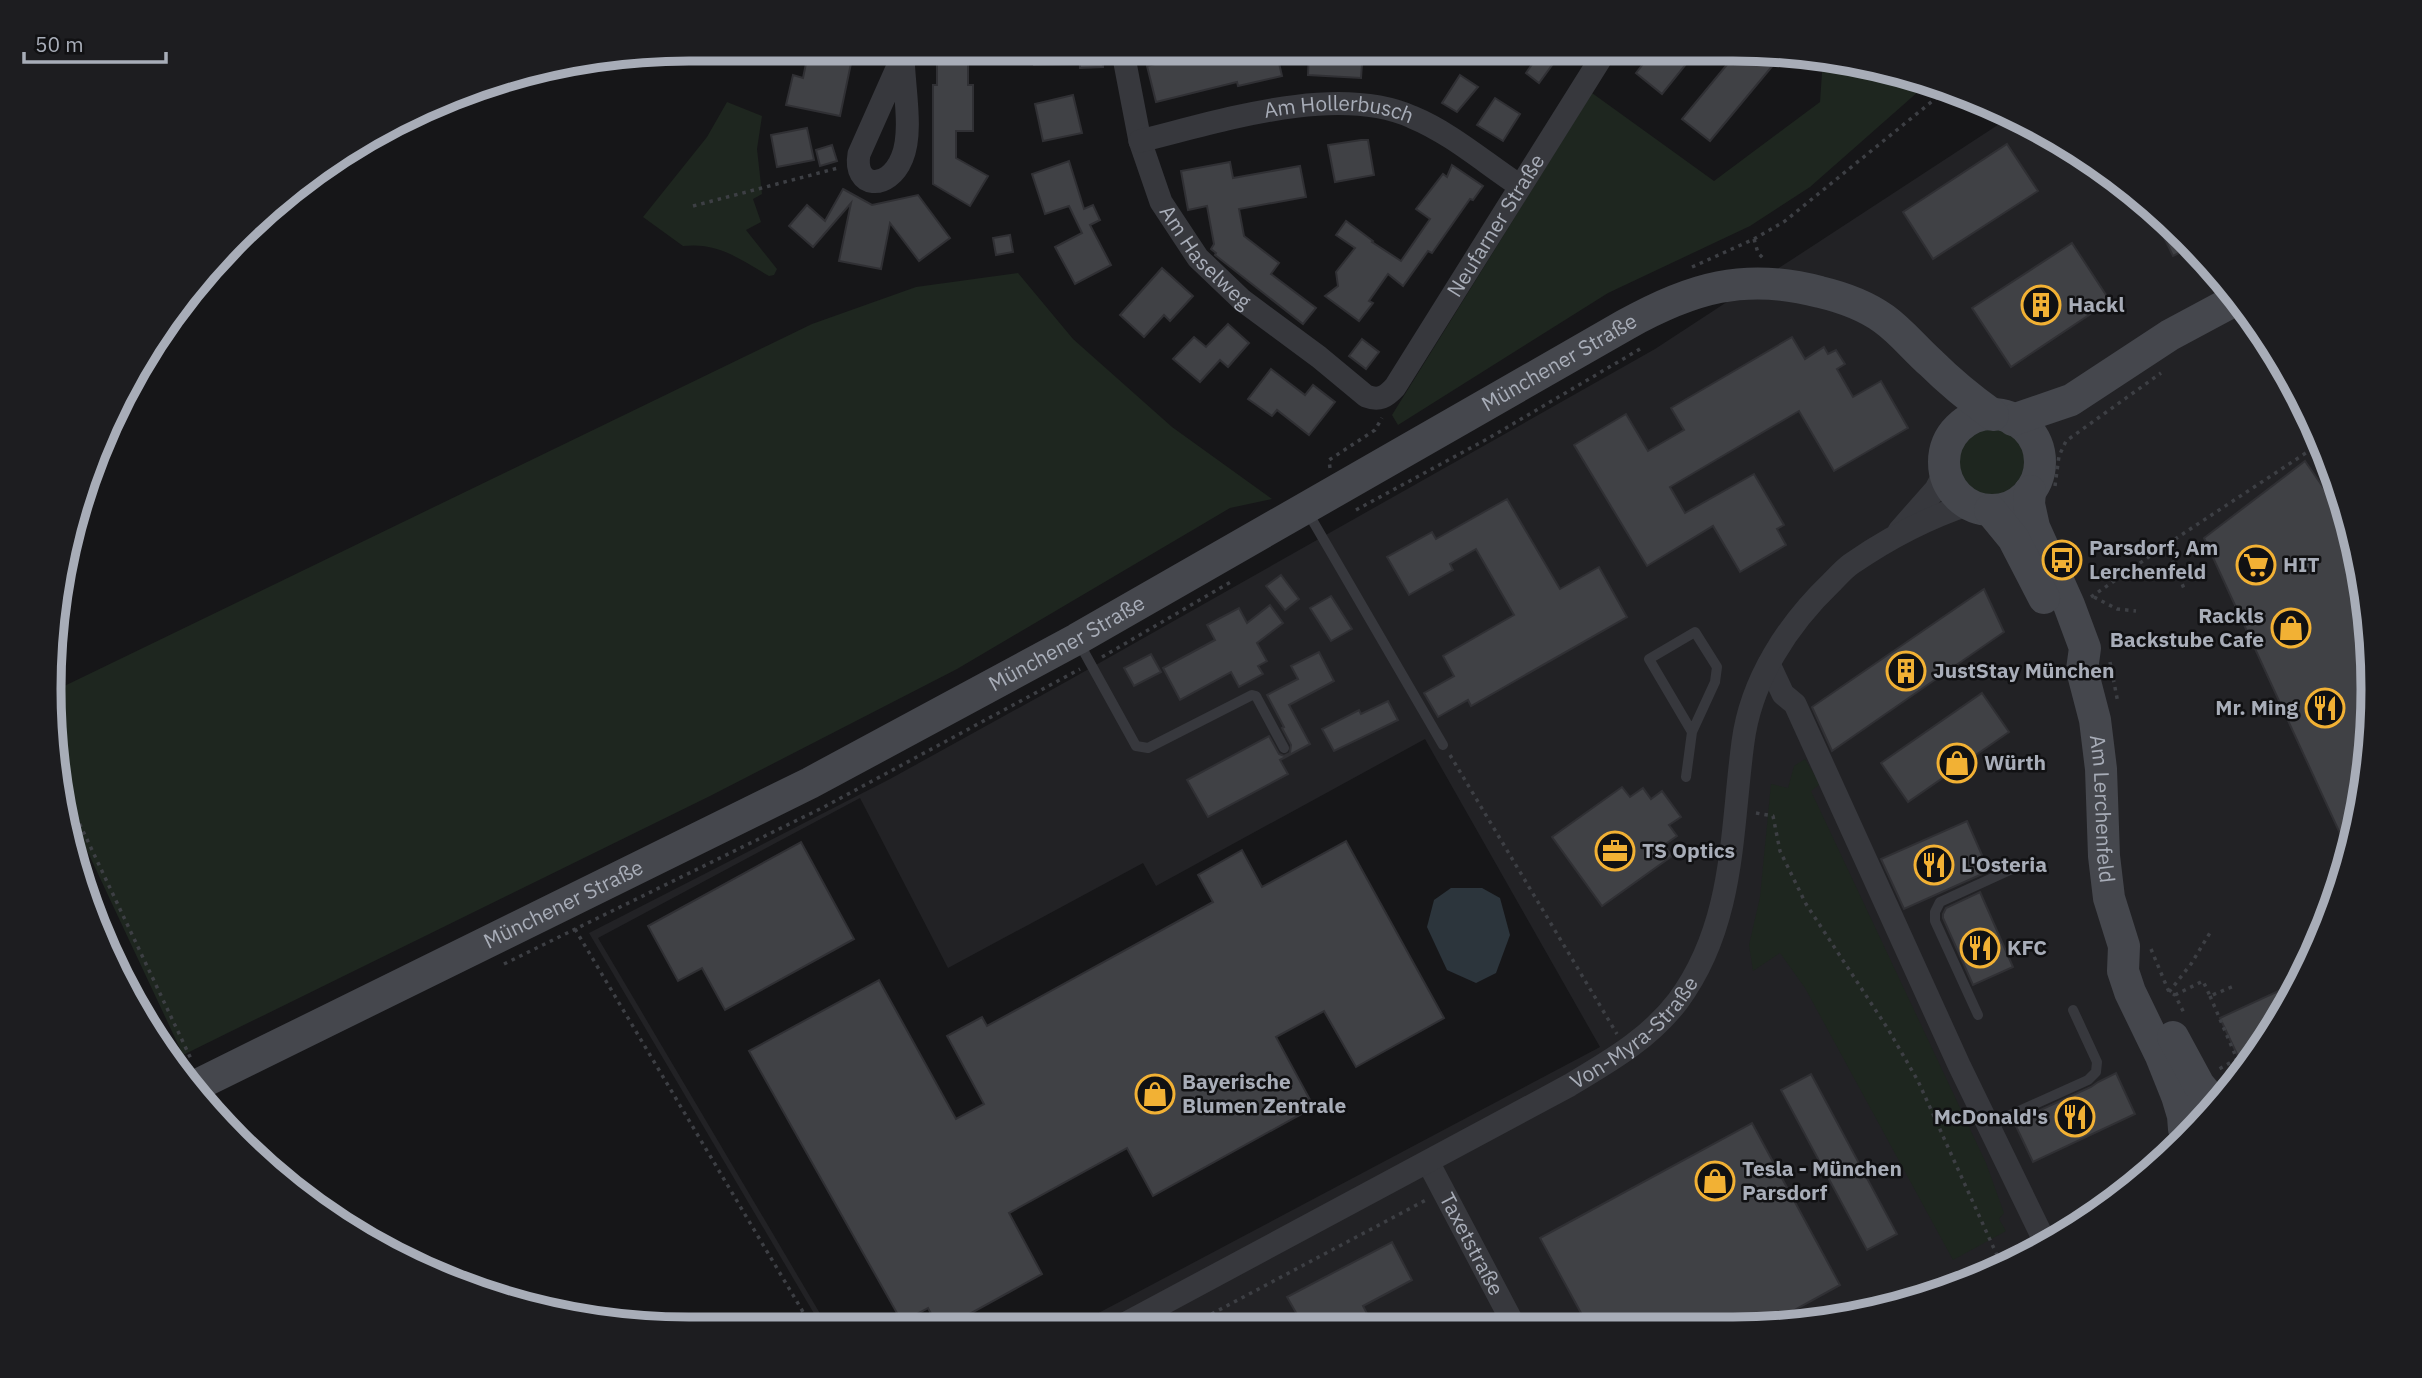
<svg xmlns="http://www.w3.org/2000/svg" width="2422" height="1378" viewBox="0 0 2422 1378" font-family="'IBM Plex Sans',sans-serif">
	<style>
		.built { fill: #222225 }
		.green { fill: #1e261f }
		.water { fill: #2c353c }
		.building { fill: #404145; stroke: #303034; stroke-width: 2 }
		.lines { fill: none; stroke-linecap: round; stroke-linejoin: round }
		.path { stroke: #3d3f44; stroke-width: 3.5; stroke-dasharray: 3.5 5; stroke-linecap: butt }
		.lane { stroke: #37383d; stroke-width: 10 }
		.street { stroke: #37383d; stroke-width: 23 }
		.secondary { stroke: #45474d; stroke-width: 32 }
		.labels { text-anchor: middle; stroke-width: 5; stroke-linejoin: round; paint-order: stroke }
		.street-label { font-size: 21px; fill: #a8adb8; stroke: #111113 }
		.poi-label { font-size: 21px; font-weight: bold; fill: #a8adb8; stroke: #111113; text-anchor: start }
		.rim { fill: none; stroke: #a8adb8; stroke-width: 9 }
	</style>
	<rect width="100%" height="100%" fill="#161618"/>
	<path class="built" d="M 2010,117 L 2053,135 L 2155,208 L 2241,300 L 2307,406 L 2351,524 L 2372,648 L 2367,773 L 2339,895 L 2287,1009 L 2186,1141 L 2088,1221 L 1939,1295 L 1816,1324 L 1074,1326 L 1600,1047 L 1425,739 L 1156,886 L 1143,863 L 948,968 L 860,798 L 598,938 L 828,1327 L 822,1327 L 589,933 L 890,779 L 1071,679 L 1655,349 Z"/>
	<g class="green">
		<path d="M 1823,58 L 1899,71 L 1928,83 L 1810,187 L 1750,226 L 1608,293 L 1398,425 L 1392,415 L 1592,93 L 1714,181 L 1820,102 Z"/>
		<path d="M 727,102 L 762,116 L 757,149 L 762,194 L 753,199 L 761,222 L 746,230 L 777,269 L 774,275 L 769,276 C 739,259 719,242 683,246 L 643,217 L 707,137 Z"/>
		<path d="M 1018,273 L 1073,339 L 1172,427 L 1272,499 L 1230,508 L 957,669 L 710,796 L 183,1055 L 69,812 L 50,730 L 54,691 L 812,324 L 916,287 Z"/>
		<circle cx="1992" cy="463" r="37"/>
		<path d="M 1805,759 L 1820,784 L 1811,791 L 1986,1163 L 2004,1213 L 1999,1219 L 2006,1231 L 1953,1260 L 1805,988 L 1780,953 L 1753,971 L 1749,945 L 1760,897 L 1771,784 L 1788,788 L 1794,766 Z"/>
	</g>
	<path class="water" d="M 1451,888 L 1482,888 L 1500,898 L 1510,935 L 1496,973 L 1476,983 L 1447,970 L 1427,927 L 1434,900 Z"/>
	<g class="building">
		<path d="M 809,49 L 854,49 L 840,116 L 786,105 L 793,75 L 803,78 Z"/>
		<path d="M 937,49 L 968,49 L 968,85 L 973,85 L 973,131 L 956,131 L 956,158 L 988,176 L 970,206 L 933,184 L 933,85 L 937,85 Z"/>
		<path d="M 1033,49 L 1073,49 L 1074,64 L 1034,65 Z"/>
		<path d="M 1102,50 L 1103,67 L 1080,68 L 1079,51 Z"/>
		<path d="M 1234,50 L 1276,50 L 1282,76 L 1238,86 L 1237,82 L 1156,102 L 1147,66 L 1207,51 L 1208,56 Z"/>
		<path d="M 1309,50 L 1363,50 L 1361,78 L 1308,75 Z"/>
		<path d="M 1542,50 L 1563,50 L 1539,83 L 1526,73 Z"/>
		<path d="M 1654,50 L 1671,50 L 1687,63 L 1662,94 L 1636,73 Z"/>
		<path d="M 1739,50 L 1758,50 L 1774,64 L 1710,141 L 1682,119 Z"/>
		<path d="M 1460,75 L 1478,87 L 1457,112 L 1442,103 Z"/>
		<path d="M 1073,95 L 1082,133 L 1043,141 L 1035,104 Z"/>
		<path d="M 1495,98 L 1520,114 L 1503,141 L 1477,125 Z"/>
		<path d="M 807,128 L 814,160 L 777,167 L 771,135 Z"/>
		<path d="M 1361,140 L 1368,140 L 1374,175 L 1335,182 L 1328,145 Z"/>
		<path d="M 2007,144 L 2038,191 L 1933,259 L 1903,212 Z"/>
		<path d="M 832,145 L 837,161 L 820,166 L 816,150 Z"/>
		<path d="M 1069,161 L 1084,209 L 1093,205 L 1100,220 L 1090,225 L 1111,265 L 1075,284 L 1055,247 L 1082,233 L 1069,206 L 1045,214 L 1032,174 Z"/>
		<path d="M 1230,162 L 1233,178 L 1300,166 L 1306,197 L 1239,209 L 1244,236 L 1279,263 L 1271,274 L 1316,308 L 1303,324 L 1215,255 L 1216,253 L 1211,249 L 1214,244 L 1207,206 L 1188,210 L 1181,171 Z"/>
		<path d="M 1452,165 L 1483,186 L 1473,200 L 1470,199 L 1432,253 L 1428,251 L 1403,286 L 1388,274 L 1369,301 L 1373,303 L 1359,321 L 1325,296 L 1338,286 L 1336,272 L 1355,248 L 1336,235 L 1346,221 L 1373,241 L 1372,242 L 1401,261 L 1430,219 L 1416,209 L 1443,174 L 1447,177 Z"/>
		<path d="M 843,189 L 872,205 L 918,195 L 950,238 L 919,261 L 890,223 L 881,269 L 839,261 L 851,203 L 813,247 L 789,226 L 807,205 L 825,221 Z"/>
		<path d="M 2152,206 L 2155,208 L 2191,247 L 2173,256 L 2150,208 Z"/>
		<path d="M 1010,235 L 1013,252 L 996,255 L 993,238 Z"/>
		<path d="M 2072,243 L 2110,301 L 2011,367 L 1972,308 Z"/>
		<path d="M 1162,268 L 1193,296 L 1170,321 L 1164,315 L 1144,337 L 1120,315 Z"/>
		<path d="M 1228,324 L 1249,343 L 1228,367 L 1220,360 L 1200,382 L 1173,359 L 1194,337 L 1206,347 Z"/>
		<path d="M 1792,337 L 1805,359 L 1824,347 L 1828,354 L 1836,350 L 1845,364 L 1837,369 L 1853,397 L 1881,381 L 1908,428 L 1834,471 L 1799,411 L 1670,487 L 1685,513 L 1754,474 L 1784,525 L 1777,529 L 1786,545 L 1740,572 L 1713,526 L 1647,566 L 1574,445 L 1626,414 L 1648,451 L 1684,430 L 1671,408 Z"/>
		<path d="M 1362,339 L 1379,352 L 1366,369 L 1349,356 Z"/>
		<path d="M 1271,369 L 1305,395 L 1313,385 L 1335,402 L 1309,435 L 1277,410 L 1272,416 L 1248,399 Z"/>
		<path d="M 2305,461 L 2352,529 L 2372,648 L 2367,773 L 2349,853 L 2204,538 Z"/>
		<path d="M 1507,499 L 1560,589 L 1599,567 L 1627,617 L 1471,706 L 1468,700 L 1438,717 L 1424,693 L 1454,676 L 1443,656 L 1514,615 L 1476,549 L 1450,564 L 1453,570 L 1409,595 L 1387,557 L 1432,532 L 1436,539 Z"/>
		<path d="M 1281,575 L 1299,599 L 1285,610 L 1266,586 Z"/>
		<path d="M 1984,589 L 2004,632 L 1832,751 L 1812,707 Z"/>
		<path d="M 1331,596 L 1352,629 L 1331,641 L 1310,608 Z"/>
		<path d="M 1270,605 L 1283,623 L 1257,643 L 1267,661 L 1258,666 L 1263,674 L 1239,687 L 1231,672 L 1180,700 L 1163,668 L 1215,640 L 1207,625 L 1239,608 L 1247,623 Z"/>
		<path d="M 1319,652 L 1334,681 L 1289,705 L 1310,744 L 1280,760 L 1288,774 L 1208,817 L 1187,780 L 1269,736 L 1279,754 L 1284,756 L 1290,753 L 1291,745 L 1282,728 L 1284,727 L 1267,695 L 1298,679 L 1291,666 Z"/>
		<path d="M 1151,654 L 1161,672 L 1134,686 L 1124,668 Z"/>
		<path d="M 1982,693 L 2009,732 L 1908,802 L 1881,763 Z"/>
		<path d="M 1388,701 L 1398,720 L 1334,751 L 1322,729 L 1359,710 L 1361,714 Z"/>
		<path d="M 1622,787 L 1630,797 L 1643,788 L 1651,799 L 1662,791 L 1681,817 L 1669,825 L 1677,836 L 1664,845 L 1672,856 L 1602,906 L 1552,837 Z"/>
		<path d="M 1967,821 L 1989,871 L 1904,909 L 1881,859 Z"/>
		<path d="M 1346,841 L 1444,1018 L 1356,1067 L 1324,1011 L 1276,1037 L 1314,1107 L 1153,1196 L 1127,1148 L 1009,1213 L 1042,1274 L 946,1327 L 938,1327 L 928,1308 L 902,1322 L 749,1051 L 879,980 L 956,1119 L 984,1104 L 947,1036 L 982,1017 L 987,1026 L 1213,902 L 1198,875 L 1242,850 L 1262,887 Z"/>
		<path d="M 801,842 L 854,939 L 725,1010 L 702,968 L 678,981 L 648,926 Z"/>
		<path d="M 1980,892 L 2013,967 L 1973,985 L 1943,918 L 1943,914 L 1946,908 Z"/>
		<path d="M 2300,981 L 2287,1009 L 2243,1067 L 2220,1018 Z"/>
		<path d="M 2116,1073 L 2135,1114 L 2033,1162 L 2014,1122 L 2091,1087 L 2098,1082 Z"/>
		<path d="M 1811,1074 L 1897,1234 L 1867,1250 L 1781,1090 Z"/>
		<path d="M 1752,1123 L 1840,1285 L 1769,1324 L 1587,1324 L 1540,1238 Z"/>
		<path d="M 1392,1242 L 1412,1280 L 1363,1306 L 1373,1325 L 1303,1325 L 1287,1297 Z"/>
	</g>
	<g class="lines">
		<g class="path">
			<path d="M 693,206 L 838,168"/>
			<path d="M 1754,239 L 1758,253 L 1764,259"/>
			<path d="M 1692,267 L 1754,239 L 1785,221 L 1946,90"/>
			<path d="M 1330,468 L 1329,460 L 1375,430 L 1382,418"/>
			<path d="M 2055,486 L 2059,456 L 2066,441 L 2161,373"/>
			<path d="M 1356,510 L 1489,438 L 1640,349"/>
			<path d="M 2166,545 L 2185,591"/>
			<path d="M 2091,597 L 2166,545 L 2321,443"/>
			<path d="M 2094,597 L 2117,609 L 2136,611"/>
			<path d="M 1102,657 L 1234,580"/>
			<path d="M 2110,662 L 2118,703"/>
			<path d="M 1450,755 L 1617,1034"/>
			<path d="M 65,793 L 192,1061"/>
			<path d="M 1756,813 L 1773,816 L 1780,851 L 1806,904 L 1888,1029 L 1918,1081 L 2001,1264"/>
			<path d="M 575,929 L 812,1327"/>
			<path d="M 2151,949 L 2169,992 L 2175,995 L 2185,1015"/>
			<path d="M 504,964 L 824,807 L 1080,669"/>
			<path d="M 2169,992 L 2191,964 L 2211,931"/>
			<path d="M 2175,995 L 2203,981 L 2210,996 L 2234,986"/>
			<path d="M 2210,996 L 2237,1059 L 2219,1069"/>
			<path d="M 1189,1326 L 1426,1200"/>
		</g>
		<g class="lane">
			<path d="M 1307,511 L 1443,745"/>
			<path d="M 1078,641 L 1136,746 L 1148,748 L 1252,695 L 1256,696 L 1284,748"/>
			<path d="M 1686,777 L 1692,732 L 1715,682 L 1717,667 L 1695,632 L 1649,659 L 1692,732"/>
			<path d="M 1978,1015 L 1935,921 L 1935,912 L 1940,902 L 2023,864"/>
			<path d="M 1988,1125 L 2088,1080 L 2096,1072 L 2097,1062 L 2073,1010"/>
		</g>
		<g class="street">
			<path id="s1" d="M 1125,50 L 1125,63 L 1140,141 L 1161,202 L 1198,258 L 1242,300 L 1319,357 L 1366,396 C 1379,401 1386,397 1395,387 L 1606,50"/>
			<path d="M 903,55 L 859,154 C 853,188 888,192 902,158 C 914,130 902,80 903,49"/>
			<path id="s2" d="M 1140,141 C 1218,122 1335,83 1412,117 C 1451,133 1485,163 1520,186"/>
			<path d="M 1899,531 L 1936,489 L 1945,472"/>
			<path d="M 1769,664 L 1783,694 L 1795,704 L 1959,1065 L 2045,1242"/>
			<path id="s3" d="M 1428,1162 L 1514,1325"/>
			<path id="s4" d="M 1121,1326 L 1570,1085 C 1610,1061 1649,1039 1678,1001 C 1735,924 1731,831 1743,742 C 1751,680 1788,624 1832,582 C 1838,576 1844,569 1851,564 C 1887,539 1927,518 1969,504"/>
		</g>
		<g class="secondary">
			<circle cx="1992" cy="462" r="48"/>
			<path d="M 2013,420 L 2071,400 L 2170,335 L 2239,298"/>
			<path id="s5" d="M 2030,491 L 2029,504 L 2034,527 L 2069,605 L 2085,648 L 2082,670 L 2095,720 L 2101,769 L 2104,856 L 2109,898 L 2124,946 L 2123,971 L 2130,992 L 2161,1056 L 2177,1096 L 2183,1116 L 2184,1129"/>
			<path d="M 1990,510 L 2013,538 L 2044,598"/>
			<path d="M 2173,1037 L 2199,1085 L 2215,1104"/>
			<path id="s6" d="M 193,1087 L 810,783 L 1077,639 L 1625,325 C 1691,288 1745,272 1820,292 C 1841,297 1866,306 1884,319 C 1902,332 1915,349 1931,363 C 1950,382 1971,399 1993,415"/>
		</g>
	</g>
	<defs>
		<symbol id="building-ring" viewBox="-11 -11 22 22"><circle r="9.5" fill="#111113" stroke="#f2b134" stroke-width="1.5"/><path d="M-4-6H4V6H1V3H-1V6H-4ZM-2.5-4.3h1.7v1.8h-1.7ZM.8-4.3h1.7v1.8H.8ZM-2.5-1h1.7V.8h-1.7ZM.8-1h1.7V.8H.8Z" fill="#f2b134"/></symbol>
		<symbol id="bus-ring" viewBox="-11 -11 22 22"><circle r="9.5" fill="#111113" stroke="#f2b134" stroke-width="1.5"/><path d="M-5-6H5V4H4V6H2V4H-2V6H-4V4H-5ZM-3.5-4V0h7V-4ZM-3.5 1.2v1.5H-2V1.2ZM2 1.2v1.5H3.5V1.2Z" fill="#f2b134"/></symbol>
		<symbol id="supermarket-ring" viewBox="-11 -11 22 22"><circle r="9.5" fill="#111113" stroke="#f2b134" stroke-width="1.5"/><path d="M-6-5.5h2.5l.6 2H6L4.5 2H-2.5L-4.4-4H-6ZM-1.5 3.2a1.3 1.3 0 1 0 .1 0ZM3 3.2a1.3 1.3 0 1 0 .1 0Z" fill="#f2b134"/></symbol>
		<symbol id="shop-ring" viewBox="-11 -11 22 22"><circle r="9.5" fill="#111113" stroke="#f2b134" stroke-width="1.5"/><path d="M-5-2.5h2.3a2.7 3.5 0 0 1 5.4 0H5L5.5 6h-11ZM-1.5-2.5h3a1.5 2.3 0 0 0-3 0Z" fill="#f2b134"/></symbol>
		<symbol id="restaurant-ring" viewBox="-11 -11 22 22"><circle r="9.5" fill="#111113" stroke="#f2b134" stroke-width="1.5"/><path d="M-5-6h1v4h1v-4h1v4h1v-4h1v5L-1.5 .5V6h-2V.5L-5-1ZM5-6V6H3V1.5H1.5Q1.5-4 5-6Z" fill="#f2b134"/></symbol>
		<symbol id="office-ring" viewBox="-11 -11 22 22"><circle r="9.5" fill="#111113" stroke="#f2b134" stroke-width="1.5"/><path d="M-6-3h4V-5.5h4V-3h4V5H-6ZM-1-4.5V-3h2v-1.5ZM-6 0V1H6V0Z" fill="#f2b134"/></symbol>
	</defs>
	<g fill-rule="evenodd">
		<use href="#building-ring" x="2019" y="283" width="44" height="44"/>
		<use href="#bus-ring" x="2040" y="538" width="44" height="44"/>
		<use href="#supermarket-ring" x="2234" y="543" width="44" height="44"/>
		<use href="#shop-ring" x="2269" y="606" width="44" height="44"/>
		<use href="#building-ring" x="1884" y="649" width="44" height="44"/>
		<use href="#restaurant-ring" x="2303" y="686" width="44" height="44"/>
		<use href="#shop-ring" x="1935" y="741" width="44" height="44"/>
		<use href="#office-ring" x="1593" y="829" width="44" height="44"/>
		<use href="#restaurant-ring" x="1912" y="843" width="44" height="44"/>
		<use href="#restaurant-ring" x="1958" y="926" width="44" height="44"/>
		<use href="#shop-ring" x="1133" y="1072" width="44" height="44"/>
		<use href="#restaurant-ring" x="2053" y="1095" width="44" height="44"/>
		<use href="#shop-ring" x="1693" y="1159" width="44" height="44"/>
	</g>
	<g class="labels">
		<g class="street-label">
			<text dy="7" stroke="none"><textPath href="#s2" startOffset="203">Am Hollerbusch</textPath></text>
			<text dy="7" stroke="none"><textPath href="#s1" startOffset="665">Neufarner Straße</textPath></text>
			<text dy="7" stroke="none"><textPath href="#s1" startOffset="228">Am Haselweg</textPath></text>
			<text dy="7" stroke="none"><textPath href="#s6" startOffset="1547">Münchener Straße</textPath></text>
			<text dy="7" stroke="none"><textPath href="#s6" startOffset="980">Münchener Straße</textPath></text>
			<text dy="7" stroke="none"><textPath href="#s5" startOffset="331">Am Lerchenfeld</textPath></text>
			<text dy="7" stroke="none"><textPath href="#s6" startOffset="413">Münchener Straße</textPath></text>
			<text dy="7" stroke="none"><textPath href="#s4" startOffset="593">Von-Myra-Straße</textPath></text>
			<text dy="7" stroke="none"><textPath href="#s3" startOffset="93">Taxetstraße</textPath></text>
		</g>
		<g class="poi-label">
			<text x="2068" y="312">Hackl</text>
			<text x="2089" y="555">Parsdorf, Am<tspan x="2089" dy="24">Lerchenfeld</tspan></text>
			<text x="2283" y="572">HIT</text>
			<text x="2264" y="623" text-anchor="end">Rackls<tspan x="2264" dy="24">Backstube Cafe</tspan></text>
			<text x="1933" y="678">JustStay München</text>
			<text x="2298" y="715" text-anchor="end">Mr. Ming</text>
			<text x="1984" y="770">Würth</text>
			<text x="1642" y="858">TS Optics</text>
			<text x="1961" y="872">L'Osteria</text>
			<text x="2007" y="955">KFC</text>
			<text x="1182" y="1089">Bayerische<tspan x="1182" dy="24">Blumen Zentrale</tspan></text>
			<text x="2048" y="1124" text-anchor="end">McDonald's</text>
			<text x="1742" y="1176">Tesla - München<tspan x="1742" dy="24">Parsdorf</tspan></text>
		</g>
	</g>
	<path d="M0 0H2422V1378H0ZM689 61H1733A628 628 0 0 1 2361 689V689A628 628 0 0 1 1733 1317H689A628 628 0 0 1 61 689V689A628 628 0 0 1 689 61Z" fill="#1d1d20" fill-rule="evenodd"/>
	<path class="rim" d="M689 61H1733A628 628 0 0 1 2361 689V689A628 628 0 0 1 1733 1317H689A628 628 0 0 1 61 689V689A628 628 0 0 1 689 61Z"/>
	<path d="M24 52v10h142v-10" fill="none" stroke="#a8adb8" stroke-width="3.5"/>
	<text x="35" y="52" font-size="21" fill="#a8adb8" stroke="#111113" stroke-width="5" paint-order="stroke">50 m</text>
</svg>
